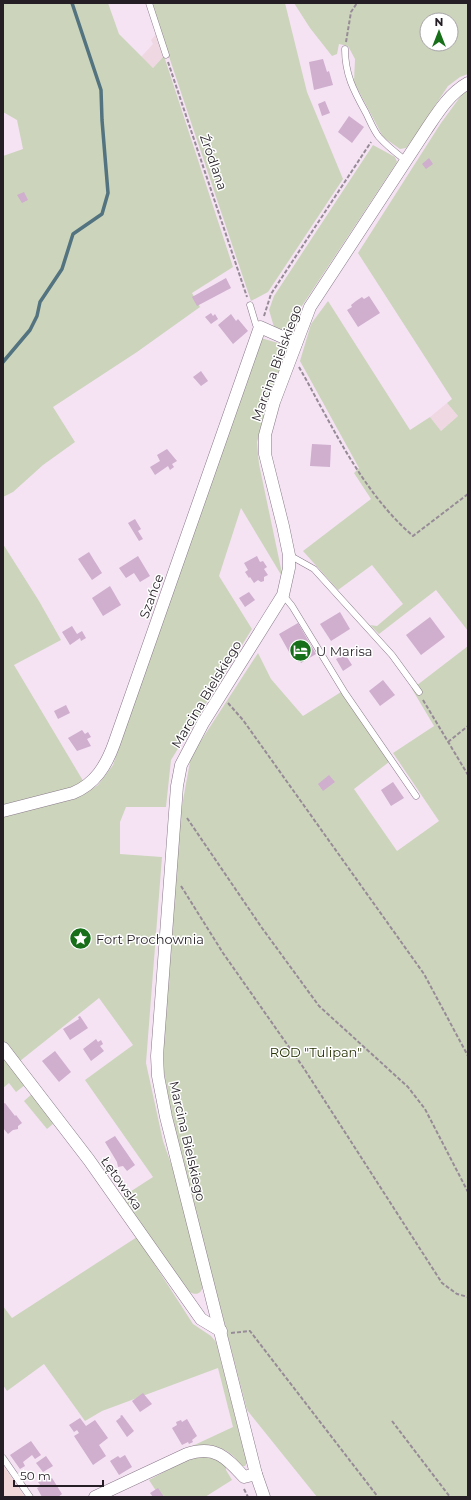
<svg xmlns="http://www.w3.org/2000/svg" width="471" height="1500" viewBox="0 0 471 1500" font-family="Montserrat,sans-serif">
	<style>
		.industrial { fill: #f0d8e3 }
		.education { fill: #f3d8da }
		.green { fill: #ccd5bc; fill-rule: evenodd }
		.lines { fill: none; stroke-linecap: round; stroke-linejoin: round }
		.stream { stroke: #52737f; stroke-width: 3.5 }
		.building { fill: #cfaece }
		.lane-casing { stroke: #887988; stroke-width: 7 }
		.street-casing { stroke: #887988; stroke-width: 13 }
		.path { stroke: #978b97; stroke-width: 2; stroke-dasharray: 4 2; stroke-linecap: butt }
		.lane { stroke: #fff; stroke-width: 6 }
		.street { stroke: #fff; stroke-width: 12 }
		.labels { text-anchor: middle; stroke-width: 3; stroke-linejoin: round; paint-order: stroke }
		.street-label { font-size: 13px; fill: #251f25; stroke: #fff }
		.poi-label { font-size: 13px; fill: #251f25; stroke: #fff; text-anchor: start }
		.park-label { font-size: 13px; fill: #253102; stroke: #fff }
	</style>
	<rect width="100%" height="100%" fill="#f5e3f4"/>
	<g class="industrial">
		<path d="M 156,34 L 164,56 L 153,68 L 141,57 L 153,44 L 151,40 Z"/>
		<path d="M 447,403 L 458,416 L 441,431 L 430,417 Z"/>
	</g>
	<path class="education" d="M 3,1465 L 25,1497 L 3,1497 Z"/>
	<g class="green">
		<path d="M 3,3 L 108,3 L 119,34 L 153,68 L 164,56 L 233,267 L 192,293 L 200,307 L 137,352 L 53,407 L 75,442 L 43,465 L 13,492 L 3,497 L 3,156 L 23,149 L 17,120 L 3,112 Z"/>
		<path d="M 151,3 L 285,3 L 307,92 L 343,179 L 268,292 L 251,301 Z"/>
		<path d="M 294,3 L 468,3 L 468,74 L 460,77 L 448,86 L 412,140 L 406,148 L 400,149 L 383,137 L 354,82 L 355,59 L 348,46 L 339,44 L 337,54 L 332,56 L 310,28 ZM 427,20 L 451,20 L 451,44 L 427,44 Z"/>
		<path d="M 468,91 L 468,631 L 436,590 L 379,634 L 370,625 L 377,626 L 403,604 L 372,565 L 338,590 L 303,551 L 371,499 L 354,473 L 359,468 L 300,361 L 311,324 L 328,301 L 410,430 L 430,417 L 441,431 L 458,416 L 447,403 L 452,399 L 358,253 L 441,123 L 463,93 Z"/>
		<path d="M 373,145 L 395,157 L 397,162 L 298,312 L 292,333 L 274,327 L 269,310 L 274,296 Z"/>
		<path d="M 261,338 L 288,346 L 257,442 L 259,464 L 283,578 L 241,508 L 219,576 L 252,629 L 171,760 L 166,807 L 126,807 L 120,822 L 120,854 L 162,857 L 146,1063 L 163,1141 L 181,1192 L 203,1283 C 203,1293 197,1297 188,1291 L 122,1197 L 153,1177 L 85,1080 L 133,1045 L 99,998 L 20,1061 L 3,1040 L 3,816 L 86,793 L 98,785 L 113,765 Z"/>
		<path d="M 3,544 L 39,601 L 61,640 L 14,665 L 85,784 L 3,807 Z"/>
		<path d="M 468,646 L 468,1497 L 317,1497 L 247,1410 L 173,1126 L 164,1072 L 164,1033 L 176,839 L 191,756 L 258,653 L 271,679 L 303,716 L 341,692 L 389,762 L 354,789 L 397,851 L 439,821 L 393,753 L 434,726 L 412,689 Z"/>
		<path d="M 3,1057 L 25,1085 L 16,1092 L 9,1083 L 3,1088 Z"/>
		<path d="M 32,1094 L 54,1123 L 47,1129 L 24,1101 Z"/>
		<path d="M 137,1237 L 193,1324 L 211,1336 L 216,1342 L 247,1463 L 245,1466 L 242,1466 C 238,1463 236,1458 232,1455 C 219,1444 205,1445 190,1447 L 233,1427 L 218,1368 L 102,1411 L 85,1421 L 44,1364 L 7,1391 L 3,1385 L 3,1306 L 12,1318 Z"/>
		<path d="M 199,1456 C 210,1456 217,1459 226,1466 L 226,1470 L 232,1480 L 205,1497 L 160,1497 L 149,1480 L 186,1460 Z"/>
	</g>
	<g class="lines">
		<path class="stream" d="M 3,362 L 30,330 L 37,316 L 40,302 L 62,269 L 73,234 L 102,214 L 108,193 L 102,120 L 101,90 L 72,3"/>
	</g>
	<g class="building">
		<path d="M 323,59 L 327,72 L 329,71 L 333,85 L 314,90 L 309,62 Z"/>
		<path d="M 325,101 L 330,113 L 322,116 L 318,104 Z"/>
		<path d="M 349,116 L 364,127 L 352,143 L 338,132 Z"/>
		<path d="M 429,158 L 433,164 L 426,169 L 422,164 Z"/>
		<path d="M 24,192 L 28,200 L 22,203 L 17,195 Z"/>
		<path d="M 226,278 L 231,288 L 197,306 L 192,297 Z"/>
		<path d="M 369,296 L 380,313 L 358,327 L 347,310 L 352,307 L 351,305 L 356,301 L 362,297 L 364,299 Z"/>
		<path d="M 211,313 L 213,316 L 215,314 L 218,319 L 211,324 L 205,317 Z"/>
		<path d="M 231,314 L 236,321 L 238,319 L 248,331 L 233,344 L 218,325 Z"/>
		<path d="M 201,371 L 208,381 L 201,386 L 193,377 Z"/>
		<path d="M 312,444 L 331,445 L 330,467 L 310,466 Z"/>
		<path d="M 167,449 L 177,461 L 172,464 L 174,467 L 170,470 L 168,466 L 155,475 L 150,467 L 160,461 L 157,455 Z"/>
		<path d="M 135,519 L 141,529 L 138,531 L 143,539 L 139,541 L 128,523 Z"/>
		<path d="M 89,552 L 102,573 L 92,580 L 78,559 Z"/>
		<path d="M 138,556 L 150,576 L 140,582 L 134,573 L 126,578 L 119,568 Z"/>
		<path d="M 257,556 L 260,562 L 263,561 L 267,567 L 264,569 L 268,575 L 264,577 L 264,581 L 261,582 L 258,580 L 254,583 L 250,577 L 249,578 L 245,572 L 248,570 L 244,563 Z"/>
		<path d="M 110,586 L 121,605 L 103,616 L 92,598 Z"/>
		<path d="M 249,592 L 255,600 L 245,607 L 239,598 Z"/>
		<path d="M 340,612 L 350,629 L 331,641 L 320,624 Z"/>
		<path d="M 430,617 L 445,637 L 421,655 L 406,635 Z"/>
		<path d="M 298,623 L 316,654 L 301,663 L 297,656 L 293,659 L 279,634 Z"/>
		<path d="M 72,626 L 77,634 L 82,631 L 86,638 L 81,641 L 80,638 L 70,645 L 62,632 Z"/>
		<path d="M 345,654 L 352,665 L 343,671 L 336,659 Z"/>
		<path d="M 383,680 L 395,695 L 380,706 L 369,691 Z"/>
		<path d="M 66,705 L 70,713 L 58,719 L 54,711 Z"/>
		<path d="M 82,730 L 85,734 L 88,732 L 91,737 L 87,739 L 91,746 L 77,751 L 68,738 Z"/>
		<path d="M 329,775 L 335,782 L 323,791 L 318,784 Z"/>
		<path d="M 393,782 L 404,798 L 391,806 L 381,790 Z"/>
		<path d="M 80,1016 L 88,1028 L 70,1040 L 63,1029 L 79,1019 L 78,1017 Z"/>
		<path d="M 96,1039 L 98,1042 L 101,1040 L 103,1044 L 100,1046 L 104,1051 L 91,1061 L 83,1049 Z"/>
		<path d="M 55,1051 L 71,1072 L 59,1082 L 42,1061 Z"/>
		<path d="M 5,1103 L 15,1116 L 16,1115 L 22,1123 L 18,1126 L 18,1129 L 13,1130 L 8,1134 L 3,1128 L 3,1104 Z"/>
		<path d="M 115,1136 L 135,1165 L 127,1171 L 123,1166 L 118,1167 L 117,1162 L 105,1142 Z"/>
		<path d="M 143,1393 L 152,1404 L 140,1412 L 132,1401 Z"/>
		<path d="M 122,1415 L 134,1431 L 127,1437 L 116,1421 L 121,1417 L 120,1416 Z"/>
		<path d="M 80,1418 L 86,1426 L 95,1420 L 108,1438 L 99,1445 L 106,1456 L 93,1465 L 74,1436 L 79,1433 L 77,1430 L 74,1432 L 69,1425 Z"/>
		<path d="M 187,1419 L 197,1436 L 192,1440 L 193,1442 L 189,1444 L 188,1442 L 182,1445 L 172,1428 L 177,1425 L 176,1422 L 181,1420 L 182,1422 Z"/>
		<path d="M 31,1441 L 41,1455 L 35,1459 L 32,1455 L 23,1462 L 25,1466 L 20,1469 L 10,1455 Z"/>
		<path d="M 125,1455 L 132,1467 L 119,1475 L 110,1461 L 118,1456 L 120,1458 Z"/>
		<path d="M 46,1456 L 53,1466 L 43,1472 L 36,1463 Z"/>
		<path d="M 46,1477 L 48,1481 L 52,1478 L 62,1494 L 58,1497 L 42,1497 L 37,1488 L 41,1486 L 38,1482 Z"/>
		<path d="M 158,1488 L 164,1497 L 153,1497 L 150,1493 Z"/>
	</g>
	<g class="lines">
		<defs>
			<g id="lane">
				<path d="M 149,3 L 166,55"/>
				<path d="M 345,49 C 345,75 354,91 366,113 C 370,121 374,131 379,137 C 387,146 396,153 405,160"/>
				<path d="M 250,305 L 256,325 L 260,327"/>
				<path d="M 289,555 L 314,569 L 392,655 L 419,692"/>
				<path d="M 283,595 L 292,606 L 345,693 L 416,796"/>
				<path d="M 3,1458 L 30,1497"/>
			</g>
			<g id="street">
				<path d="M 3,811 L 73,793 C 95,784 106,766 114,744 L 260,327 L 296,343"/>
				<path d="M 3,1048 L 89,1160 L 201,1319 L 221,1331"/>
				<path d="M 95,1497 L 187,1454 C 215,1445 226,1457 244,1477 L 256,1474"/>
				<path d="M 264,1497 L 256,1474 L 166,1117 L 158,1076 L 157,1056 L 177,786 L 181,765 L 203,723 L 283,595 L 289,568 L 289,555 L 283,526 L 265,454 L 265,435 L 274,402 L 310,307 L 426,130 C 438,112 449,94 468,83"/>
			</g>
		</defs>
		<use href="#lane" class="lane-casing"/>
		<use href="#street" class="street-casing"/>
		<g class="path">
			<path d="M 346,42 L 351,12 L 357,3"/>
			<path d="M 168,62 L 247,297"/>
			<path d="M 264,316 L 271,294 L 371,142"/>
			<path d="M 299,367 C 332,425 361,491 413,536 L 468,494"/>
			<path d="M 423,700 L 468,775"/>
			<path d="M 228,703 L 243,720 L 424,974 L 468,1056"/>
			<path d="M 448,742 L 468,726"/>
			<path d="M 187,818 L 262,928 L 319,1006 L 408,1087 L 425,1109 L 468,1192"/>
			<path d="M 181,886 L 223,953 L 303,1067 L 442,1283 L 457,1294 L 468,1297"/>
			<path d="M 231,1333 L 250,1331 L 378,1497"/>
			<path d="M 392,1421 L 450,1497"/>
			<path d="M 244,1489 L 248,1497"/>
		</g>
		<use href="#lane" class="lane"/>
		<use href="#street" class="street"/>
	</g>
	<defs>
		<symbol id="hotel-disc" viewBox="-11 -11 22 22"><circle r="9.5" fill="#176f19" stroke="#fff"/><path d="M-6-4.5h1.5V1H6V5H4.5V3h-9V5H-6ZM-4 0a1.8 1.8 0 1 1 3.6 0ZM.5 0V-2.5h3Q6-2.5 6 0Z" fill="#fff"/></symbol>
		<symbol id="sight-disc" viewBox="-11 -11 22 22"><circle r="9.5" fill="#176f19" stroke="#fff"/><path d="M0-6L1.8-2.2L6-1.7L2.9 1.2L3.7 5.4L0 3.3L-3.7 5.4L-2.9 1.2L-6-1.7L-1.8-2.2Z" fill="#fff"/></symbol>
	</defs>
	<g fill-rule="evenodd">
		<use href="#hotel-disc" x="288" y="638" width="25" height="25"/>
		<use href="#sight-disc" x="68" y="926" width="25" height="25"/>
	</g>
	<g class="labels">
		<g class="street-label">
			<text transform="translate(214 162) rotate(71)" y="5">Źródlana</text>
			<text transform="translate(276 363) rotate(-70)" y="5">Marcina Bielskiego</text>
			<text transform="translate(151 596) rotate(-70)" y="5">Szańce</text>
			<text transform="translate(206 694) rotate(-59)" y="5">Marcina Bielskiego</text>
			<text transform="translate(188 1141) rotate(77)" y="5">Marcina Bielskiego</text>
			<text transform="translate(122 1183) rotate(55)" y="5">Łętowska</text>
		</g>
		<g class="poi-label">
			<text x="316" y="656">U Marisa</text>
			<text x="96" y="944">Fort Prochownia</text>
		</g>
		<g class="park-label">
			<text x="316" y="1057">ROD "Tulipan"</text>
		</g>
	</g>
	<rect width="471" height="1500" fill="none" stroke="#251f25" stroke-width="8"/>
	<g transform="translate(439 32)"><circle r="19" fill="#ffffff" stroke="#a8a5a8"/>
	<path d="M0-3L7 15L0 10L-7 15Z" fill="#176f19"/>
	<text y="-6" font-size="11" font-weight="bold" text-anchor="middle" fill="#251f25">N</text>
	</g>
	<path d="M14 1480v6h89v-6" fill="none" stroke="#251f25" stroke-width="2"/>
	<text x="20" y="1480" font-size="12" fill="#251f25" stroke="#ffffff" stroke-width="3" paint-order="stroke">50 m</text>
</svg>
